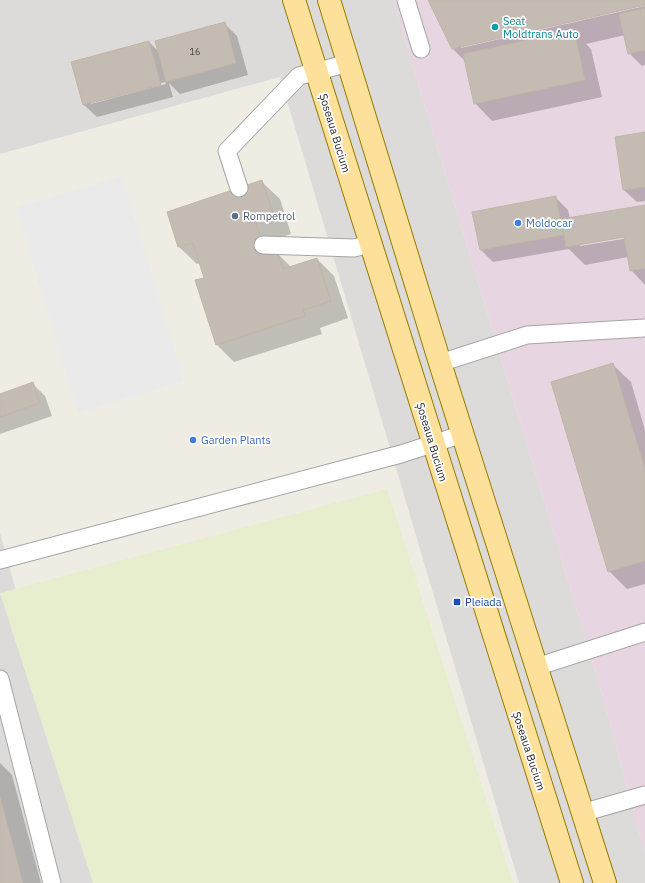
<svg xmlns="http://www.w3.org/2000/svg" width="645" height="883" viewBox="0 0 645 883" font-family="'IBM Plex Sans',sans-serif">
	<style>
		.residential { fill: #dcdbda }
		.industrial { fill: #e8d5e2 }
		.farmland { fill: #e7eece }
		.parking { fill: #eaeaea }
		.shadow { fill: #0003; fill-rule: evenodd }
		.building { fill: #c4bcb3; stroke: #c1b5a5 }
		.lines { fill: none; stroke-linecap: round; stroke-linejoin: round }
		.lane-casing { stroke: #a5a5a5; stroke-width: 19 }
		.primary-casing { stroke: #977c00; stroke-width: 24 }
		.lane { stroke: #fff; stroke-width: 17 }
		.primary { stroke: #fde19a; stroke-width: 22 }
		.culture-dot { fill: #0f9aa8; stroke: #fff; stroke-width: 1.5 }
		.service-dot { fill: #5c6f8a; stroke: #fff; stroke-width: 1.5 }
		.shop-dot { fill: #3f7fe0; stroke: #fff; stroke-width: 1.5 }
		.transit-dot { fill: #1a4fb4; stroke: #fff; stroke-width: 1.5 }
		.labels { text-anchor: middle; stroke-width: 3.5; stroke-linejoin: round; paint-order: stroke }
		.number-label { font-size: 9px; fill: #484643 }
		.culture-label { font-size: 11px; fill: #0d838f; stroke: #fff; text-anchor: start }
		.street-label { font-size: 11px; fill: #1e1e1e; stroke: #fff }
		.service-label { font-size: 11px; fill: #4e5e75; stroke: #fff; text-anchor: start }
		.shop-label { font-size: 11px; fill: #366cbe; stroke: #fff; text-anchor: start }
		.transit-label { font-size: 11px; fill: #164399; stroke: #fff; text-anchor: start }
	</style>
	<rect width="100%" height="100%" fill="#efede3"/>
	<g class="residential">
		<path d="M 0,0 L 393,0 L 603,697 L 645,855 L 645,883 L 519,883 L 280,77 L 0,154 Z"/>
		<path d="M 0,533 L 97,883 L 0,883 Z"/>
	</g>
	<path class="industrial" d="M 393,0 L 645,0 L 645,855 L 603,697 Z"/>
	<path class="farmland" d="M 387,489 L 513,883 L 93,883 L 0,593 Z"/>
	<path class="parking" d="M 122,176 L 184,381 L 78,413 L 16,208 Z"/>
	<g class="shadow">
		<path d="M 429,0 L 645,0 L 645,4 L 461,46 L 461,48 L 645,6 L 645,65 L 642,66 L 629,53 L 625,35 L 586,44 L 591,49 L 602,97 L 492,121 L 475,103 L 465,61 L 453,49 Z"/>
		<path d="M 224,23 L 237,36 L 248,75 L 180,94 L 169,83 L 173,97 L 97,117 L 84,105 L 149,42 L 159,52 ZM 165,82 L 166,84 L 91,104 L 91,102 Z"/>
		<path d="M 645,133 L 645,201 L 637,202 L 624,190 Z"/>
		<path d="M 262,182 L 280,199 L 291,234 L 273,240 L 277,253 L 291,267 L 317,259 L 334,276 L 348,318 L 320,328 L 322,334 L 234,362 L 216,344 L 205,278 L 200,263 L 197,264 L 179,247 L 168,212 Z"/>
		<path d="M 556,198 L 568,210 L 570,219 L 645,206 L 645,285 L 631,270 L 628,257 L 585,265 L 569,249 L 493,262 L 481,250 ZM 629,236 L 629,238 L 580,246 L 580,244 Z"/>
		<path d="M 613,365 L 631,382 L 645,430 L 645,584 L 627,589 L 609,571 Z"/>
		<path d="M 33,384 L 45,396 L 52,416 L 0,434 L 0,395 Z"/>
		<path d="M 0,763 L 12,775 L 41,883 L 0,883 Z"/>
	</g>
	<g class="building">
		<path d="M 428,0 L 645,0 L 645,5 L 452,49 Z"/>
		<path d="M 645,8 L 645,50 L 628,54 L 619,14 Z"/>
		<path d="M 225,22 L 236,63 L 166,82 L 155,41 Z"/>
		<path d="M 574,30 L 585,80 L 474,104 L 463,54 Z"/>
		<path d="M 149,41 L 161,85 L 83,105 L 71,62 Z"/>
		<path d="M 645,132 L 645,187 L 623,190 L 615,137 Z"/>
		<path d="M 262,180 L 274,217 L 256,223 L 266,255 L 277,252 L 283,269 L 317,258 L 331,301 L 303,310 L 305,316 L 216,345 L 195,280 L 204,278 L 193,243 L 178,247 L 167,212 Z"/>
		<path d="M 556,196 L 563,235 L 480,250 L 472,212 Z"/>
		<path d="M 645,205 L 645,268 L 630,271 L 624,237 L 566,247 L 561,219 Z"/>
		<path d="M 613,363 L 645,469 L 645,561 L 608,572 L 551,382 Z"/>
		<path d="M 33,382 L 40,403 L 0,417 L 0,394 Z"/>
		<path d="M 0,797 L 23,883 L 0,883 Z"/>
	</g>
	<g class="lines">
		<defs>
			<g id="lane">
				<path d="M 406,0 L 421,49"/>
				<path d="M 239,188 L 227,151 L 299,76 L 349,63"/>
				<path d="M 263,245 L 354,248 L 370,244"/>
				<path d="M 440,363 L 527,335 L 645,328"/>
				<path d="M 0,560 L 401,454 L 463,434"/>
				<path d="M 536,667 L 645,632"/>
				<path d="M 0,679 L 52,883"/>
				<path d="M 582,813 L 645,795"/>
			</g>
			<g id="primary">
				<path d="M 294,0 L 572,883"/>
				<path d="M 329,0 L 440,363 L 605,883"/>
			</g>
		</defs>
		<use href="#lane" class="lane-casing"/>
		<use href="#primary" class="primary-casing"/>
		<use href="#lane" class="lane"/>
		<use href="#primary" class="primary"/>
	</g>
	<circle class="culture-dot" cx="495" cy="27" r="4"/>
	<circle class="service-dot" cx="235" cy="216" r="4"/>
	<g class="shop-dot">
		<circle cx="518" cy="223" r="4"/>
		<circle cx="193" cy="440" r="4"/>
	</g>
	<rect class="transit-dot" x="453" y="598" width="8" height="8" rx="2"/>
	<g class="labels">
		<g class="number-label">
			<text x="195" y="55">16</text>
		</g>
		<g class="culture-label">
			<text x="503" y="25">Seat<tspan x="503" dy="13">Moldtrans Auto</tspan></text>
		</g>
		<g class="street-label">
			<text transform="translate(335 133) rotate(73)" y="4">Șoseaua Bucium</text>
			<text transform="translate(432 442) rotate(73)" y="4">Șoseaua Bucium</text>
			<text transform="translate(529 751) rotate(72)" y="4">Șoseaua Bucium</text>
		</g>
		<g class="service-label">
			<text x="243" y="220">Rompetrol</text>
		</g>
		<g class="shop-label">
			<text x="526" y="227">Moldocar</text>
			<text x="201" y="444">Garden Plants</text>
		</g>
		<g class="transit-label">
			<text x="465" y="606">Pleiada</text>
		</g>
	</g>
</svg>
